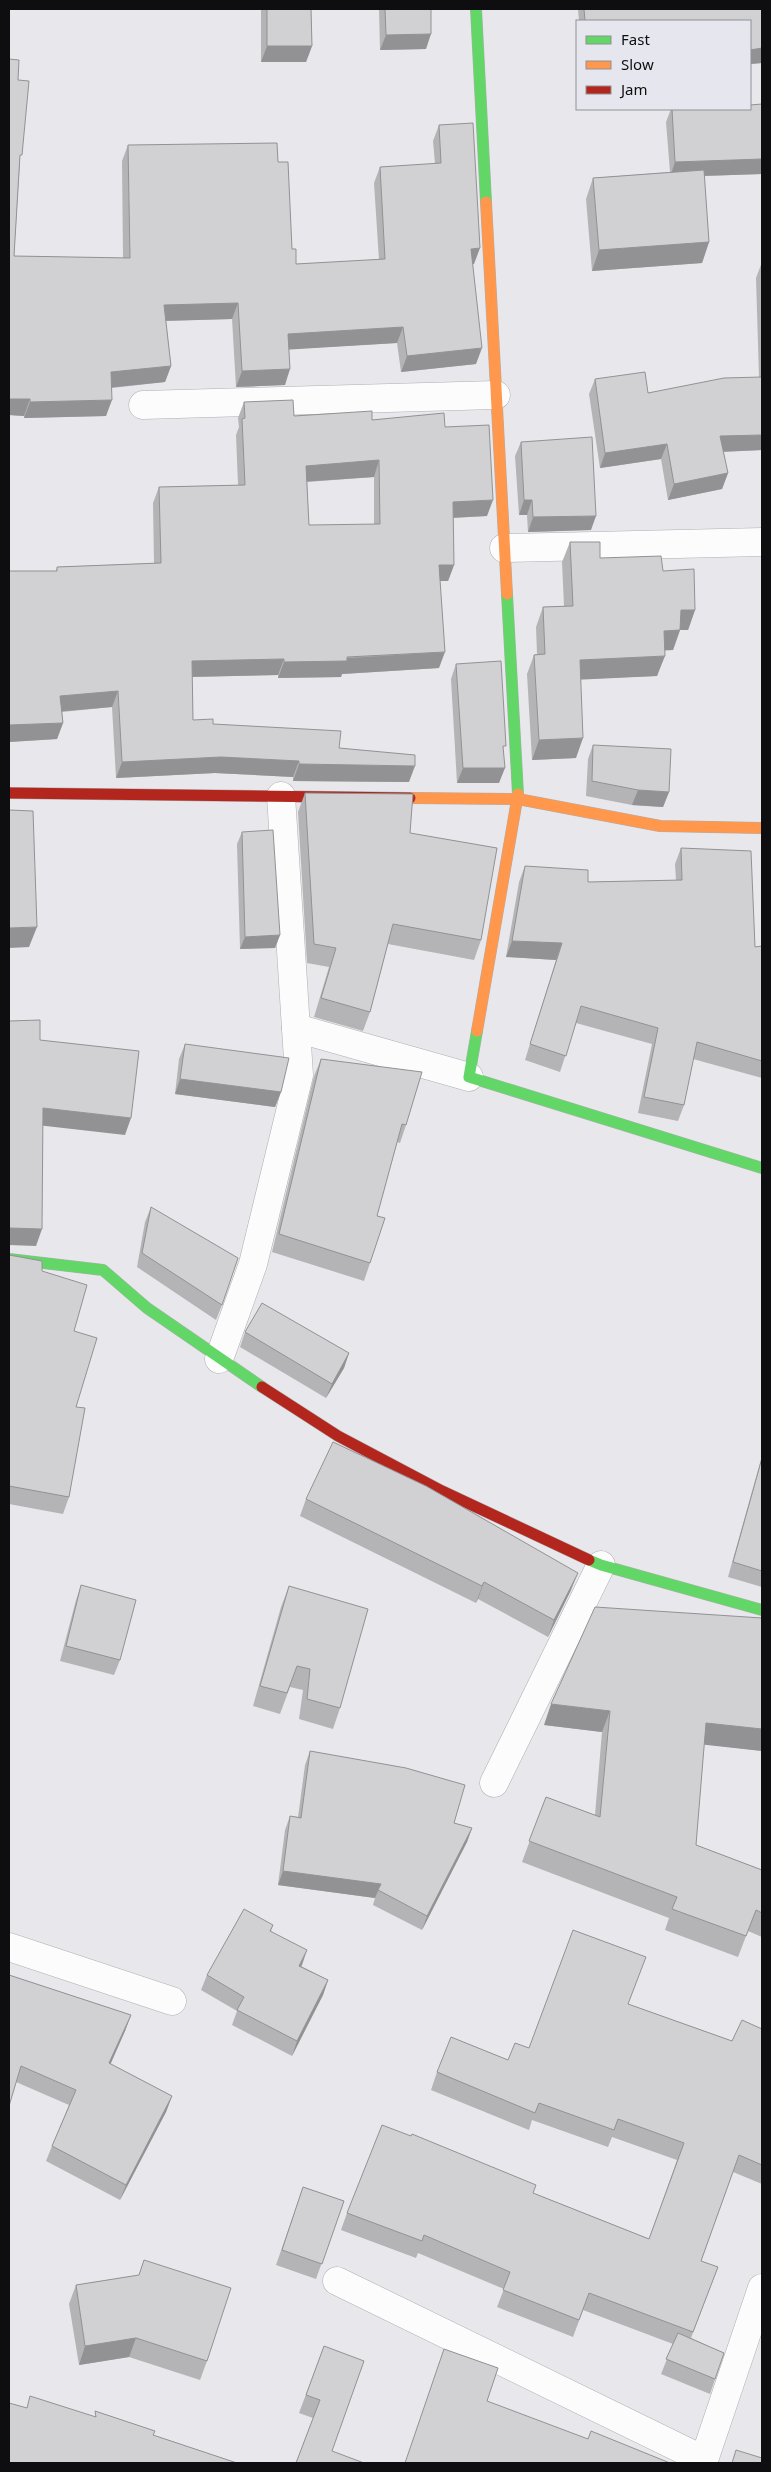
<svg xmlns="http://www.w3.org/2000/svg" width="771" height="2472" viewBox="0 0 771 2472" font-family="'Noto Sans',sans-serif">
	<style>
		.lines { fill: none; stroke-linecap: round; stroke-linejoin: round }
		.street-casing { stroke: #afafb2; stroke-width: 29 }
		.fast-casing { stroke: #afafb2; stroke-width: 12 }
		.slow-casing { stroke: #afafb2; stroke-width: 12 }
		.jam-casing { stroke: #afafb2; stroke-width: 12 }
		.street { stroke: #fcfcfc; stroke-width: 28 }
		.fast { stroke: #63d668; stroke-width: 11 }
		.slow { stroke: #ff974d; stroke-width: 11 }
		.jam { stroke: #b3261e; stroke-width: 11 }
		.wall { fill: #b4b4b6; fill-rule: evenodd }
		.shaded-wall { fill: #929294 }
		.building { fill: #d1d1d4; stroke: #929294; fill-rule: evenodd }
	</style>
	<rect width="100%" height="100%" fill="#e8e8ec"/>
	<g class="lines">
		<defs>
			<g id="street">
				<path d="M 143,405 L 496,395"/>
				<path d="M 504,548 L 762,542"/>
				<path d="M 296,1028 L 469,1077"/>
				<path d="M 219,1359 L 253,1264 L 299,1075 L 281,796"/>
				<path d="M 494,1783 L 601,1565"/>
				<path d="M 9,1947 L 172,2001"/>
				<path d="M 337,2281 L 704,2460"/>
				<path d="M 703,2463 L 762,2288"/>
			</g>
			<g id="fast">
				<path d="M 476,9 L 486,202"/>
				<path d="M 507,594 L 518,794"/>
				<path d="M 477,1031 L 469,1077 L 762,1168"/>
				<path d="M 9,1259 L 103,1270 L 147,1308 L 262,1387"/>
				<path d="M 589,1560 L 601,1565 L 762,1610"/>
			</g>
			<g id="slow">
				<path d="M 486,202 L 507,594"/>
				<path d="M 410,798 L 518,799 L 660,826 L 762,828"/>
				<path d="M 477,1031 L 518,794"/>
			</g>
			<g id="jam">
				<path d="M 9,793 L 410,798"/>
				<path d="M 262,1387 L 338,1436 L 442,1491 L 589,1560"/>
			</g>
		</defs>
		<use href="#street" class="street-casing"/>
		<use href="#fast" class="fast-casing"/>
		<use href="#slow" class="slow-casing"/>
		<use href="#jam" class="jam-casing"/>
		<use href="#street" class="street"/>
		<use href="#fast" class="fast"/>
		<use href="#slow" class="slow"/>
		<use href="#jam" class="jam"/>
	</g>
	<g class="wall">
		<path d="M 261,9 L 311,9 L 312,46 L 306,62 L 261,62 Z"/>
		<path d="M 379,9 L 431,9 L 426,49 L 380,50 Z"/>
		<path d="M 578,9 L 762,9 L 762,63 L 750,64 L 750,21 L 579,21 Z"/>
		<path d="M 9,59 L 18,80 L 20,161 L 14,256 L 123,258 L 122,161 L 128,145 L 278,162 L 292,249 L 296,264 L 379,260 L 374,183 L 380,167 L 435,164 L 433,141 L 439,125 L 474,264 L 472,264 L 476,364 L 401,372 L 397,343 L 289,349 L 285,385 L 236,387 L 232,319 L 166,321 L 171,366 L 165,382 L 112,388 L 106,416 L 24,418 L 24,416 L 9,415 Z"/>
		<path d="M 762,104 L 762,174 L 704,176 L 709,242 L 702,263 L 592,271 L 586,199 L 593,178 L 670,172 L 666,122 L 671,109 L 750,109 Z"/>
		<path d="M 762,262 L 762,450 L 723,452 L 728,473 L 722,489 L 668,500 L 661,459 L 600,468 L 589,394 L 595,379 L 648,393 L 759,377 L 756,278 Z"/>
		<path d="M 244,402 L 294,416 L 372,420 L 445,427 L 487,516 L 453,518 L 454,565 L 448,581 L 440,581 L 439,668 L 342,674 L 341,677 L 278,678 L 278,675 L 192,677 L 193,720 L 213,724 L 339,748 L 409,782 L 293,781 L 293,777 L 215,773 L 116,778 L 112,707 L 62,712 L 63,723 L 57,739 L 9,742 L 9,571 L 56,571 L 57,567 L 154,563 L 153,503 L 159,487 L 238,485 L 236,435 L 239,427 L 238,418 ZM 374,477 L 374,525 L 309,525 L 307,482 Z"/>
		<path d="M 521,442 L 591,530 L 528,532 L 527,515 L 519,515 L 515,456 Z"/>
		<path d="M 570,542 L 600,558 L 663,571 L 695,610 L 688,630 L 680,630 L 673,650 L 664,650 L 657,676 L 581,679 L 576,758 L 532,760 L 527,674 L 534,655 L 537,654 L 536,627 L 543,607 L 564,606 L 562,562 Z"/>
		<path d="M 456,664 L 504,752 L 499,783 L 457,783 L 451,679 Z"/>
		<path d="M 593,745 L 669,792 L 663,807 L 632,805 L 586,796 L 588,759 Z"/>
		<path d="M 305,793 L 410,833 L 481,940 L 474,960 L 388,944 L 370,1012 L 363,1031 L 314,1017 L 329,967 L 307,963 L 298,812 Z"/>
		<path d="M 242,832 L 280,935 L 275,948 L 240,949 L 237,844 Z"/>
		<path d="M 681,848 L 755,947 L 762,946 L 762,1078 L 693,1059 L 684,1105 L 678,1121 L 638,1113 L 652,1044 L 576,1023 L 560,1072 L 525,1060 L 556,960 L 506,957 L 519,882 L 525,866 L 588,882 L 676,880 L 675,864 Z"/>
		<path d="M 185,1044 L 281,1092 L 275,1107 L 175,1094 L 179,1059 Z"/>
		<path d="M 321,1059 L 406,1125 L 400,1143 L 397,1142 L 377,1216 L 370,1263 L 364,1281 L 272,1252 L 314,1076 Z"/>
		<path d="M 151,1207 L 222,1305 L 216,1320 L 137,1267 L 145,1222 Z"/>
		<path d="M 9,1255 L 42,1271 L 74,1331 L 76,1407 L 69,1497 L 63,1514 L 9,1504 Z"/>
		<path d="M 245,1332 L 349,1353 L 344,1368 L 326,1398 L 240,1347 Z"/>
		<path d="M 762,1456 L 762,1587 L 728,1577 Z"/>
		<path d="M 306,1499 L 571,1590 L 548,1637 L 478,1599 L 476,1603 L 300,1516 Z"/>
		<path d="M 81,1585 L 120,1660 L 114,1675 L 60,1661 L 76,1600 Z"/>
		<path d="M 289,1586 L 340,1708 L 333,1729 L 299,1719 L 303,1690 L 290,1687 L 280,1714 L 253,1706 L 281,1607 Z"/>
		<path d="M 762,1618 L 762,1751 L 704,1744 L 696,1845 L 762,1870 L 762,1937 L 748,1931 L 738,1957 L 665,1930 L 669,1918 L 522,1862 L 546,1797 L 595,1815 L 602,1732 L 544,1725 Z"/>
		<path d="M 310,1751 L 454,1823 L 472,1828 L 467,1842 L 422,1930 L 373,1905 L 375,1898 L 278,1885 L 285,1830 L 290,1816 L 298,1817 L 305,1765 Z"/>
		<path d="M 273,1925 L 271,1931 L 301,1966 L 328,1980 L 323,1995 L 292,2056 L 232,2025 L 237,2011 L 201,1990 L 207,1975 Z"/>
		<path d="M 9,1975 L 131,2015 L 125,2031 L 110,2064 L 172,2096 L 166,2112 L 120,2200 L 46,2161 L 52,2146 L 69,2105 L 16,2082 Z"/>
		<path d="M 628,2004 L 732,2041 L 762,2029 L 762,2184 L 733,2172 L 701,2261 L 718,2267 L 691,2338 L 724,2353 L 710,2394 L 661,2374 L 673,2344 L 583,2310 L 573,2337 L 497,2307 L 504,2289 L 418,2253 L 416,2258 L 341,2230 L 347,2213 L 533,2193 L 649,2239 L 677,2160 L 612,2137 L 608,2147 L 532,2120 L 529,2130 L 431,2090 L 437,2072 L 508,2060 L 529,2048 Z"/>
		<path d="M 303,2187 L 344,2201 L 316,2279 L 276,2265 Z"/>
		<path d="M 144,2260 L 207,2361 L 200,2380 L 129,2357 L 79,2365 L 69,2304 L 76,2285 L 139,2275 Z"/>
		<path d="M 324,2346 L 332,2451 L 296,2463 L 313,2418 L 299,2413 Z"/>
	</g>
	<g class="shaded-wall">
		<path d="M 431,34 L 426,49 L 380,50 L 386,35 Z"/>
		<path d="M 267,46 L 312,46 L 306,62 L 261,62 Z"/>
		<path d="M 762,48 L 762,63 L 750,64 L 750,50 Z"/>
		<path d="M 762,159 L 762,174 L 670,177 L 675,162 Z"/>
		<path d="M 709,242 L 702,263 L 592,271 L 599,250 Z"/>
		<path d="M 480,248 L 474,264 L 465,265 L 471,249 Z"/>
		<path d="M 238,303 L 232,319 L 158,321 L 164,305 Z"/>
		<path d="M 403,327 L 397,343 L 282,350 L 288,334 Z"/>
		<path d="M 482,348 L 476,364 L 401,372 L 407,356 Z"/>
		<path d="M 171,366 L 165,382 L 106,388 L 111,372 Z"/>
		<path d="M 290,369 L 285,385 L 236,387 L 242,371 Z"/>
		<path d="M 9,399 L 30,399 L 24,416 L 9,415 Z"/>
		<path d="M 112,400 L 106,416 L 24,418 L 30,402 Z"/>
		<path d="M 762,435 L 762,450 L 715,452 L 720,436 Z"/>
		<path d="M 667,444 L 661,459 L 600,468 L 605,453 Z"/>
		<path d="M 379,460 L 374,477 L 300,482 L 306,466 Z"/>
		<path d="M 728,473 L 722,489 L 668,500 L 674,484 Z"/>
		<path d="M 493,500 L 487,516 L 447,518 L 453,502 Z"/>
		<path d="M 524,500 L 532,500 L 527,515 L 519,515 Z"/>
		<path d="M 596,516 L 591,530 L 528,532 L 533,517 Z"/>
		<path d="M 439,565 L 454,565 L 448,581 L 433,581 Z"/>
		<path d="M 681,610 L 695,610 L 688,630 L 674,630 Z"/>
		<path d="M 680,630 L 673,650 L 656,651 L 664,631 Z"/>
		<path d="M 445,652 L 439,668 L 342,674 L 341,677 L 278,678 L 284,662 Z"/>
		<path d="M 665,656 L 657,676 L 573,680 L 580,660 Z"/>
		<path d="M 284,659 L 278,675 L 186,677 L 192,661 Z"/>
		<path d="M 118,691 L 112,707 L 54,712 L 60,696 Z"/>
		<path d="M 63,723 L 57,739 L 9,742 L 9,725 Z"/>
		<path d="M 583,738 L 576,758 L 532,760 L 539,740 Z"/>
		<path d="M 221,757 L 299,761 L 293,777 L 215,773 L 116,778 L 122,762 Z"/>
		<path d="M 299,764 L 415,766 L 409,782 L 293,781 Z"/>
		<path d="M 463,768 L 505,768 L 499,783 L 457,783 Z"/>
		<path d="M 638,790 L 669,792 L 663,807 L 632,805 Z"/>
		<path d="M 37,927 L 29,947 L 9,948 L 9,928 Z"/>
		<path d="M 280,935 L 275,948 L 240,949 L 245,937 Z"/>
		<path d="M 512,941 L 562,943 L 556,960 L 506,957 Z"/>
		<path d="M 180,1079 L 281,1092 L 275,1107 L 175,1094 Z"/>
		<path d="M 43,1108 L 131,1118 L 125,1135 L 37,1125 Z"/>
		<path d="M 10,1227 L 42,1229 L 36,1246 L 9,1245 L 9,1228 Z"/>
		<path d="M 349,1353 L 344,1368 L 326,1398 L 332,1384 Z"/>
		<path d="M 578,1573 L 571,1590 L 548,1637 L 554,1620 Z"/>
		<path d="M 484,1582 L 478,1599 L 476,1603 L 482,1586 Z"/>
		<path d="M 551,1704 L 610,1711 L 602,1732 L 544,1725 Z"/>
		<path d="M 706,1723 L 762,1729 L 762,1751 L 698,1744 Z"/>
		<path d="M 472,1828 L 467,1842 L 422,1930 L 427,1916 Z"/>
		<path d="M 283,1871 L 381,1884 L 375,1898 L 278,1885 Z"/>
		<path d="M 307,1950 L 302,1965 L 294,1980 L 299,1966 Z"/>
		<path d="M 328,1980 L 323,1995 L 292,2056 L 297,2041 Z"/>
		<path d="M 131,2015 L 125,2031 L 104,2079 L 109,2063 Z"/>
		<path d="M 172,2096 L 166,2112 L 120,2200 L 126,2185 Z"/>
		<path d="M 136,2338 L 129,2357 L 79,2365 L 85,2346 Z"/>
	</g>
	<g class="building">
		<path d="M 267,9 L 311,9 L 312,46 L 267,46 Z"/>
		<path d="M 385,9 L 431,9 L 431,34 L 386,35 Z"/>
		<path d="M 584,9 L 762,9 L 762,48 L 750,50 L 750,21 L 585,21 Z"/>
		<path d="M 9,59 L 19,60 L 18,80 L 29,81 L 22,155 L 20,155 L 14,256 L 130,258 L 128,145 L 277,143 L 278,162 L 288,162 L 292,249 L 296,249 L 296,264 L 385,259 L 380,167 L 441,163 L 439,125 L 473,123 L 480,248 L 471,249 L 482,348 L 407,356 L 403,327 L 288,334 L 290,369 L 242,371 L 238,303 L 164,305 L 171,366 L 111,372 L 112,400 L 30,402 L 30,399 L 9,399 Z"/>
		<path d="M 762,104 L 762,159 L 675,162 L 672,109 L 750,109 L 750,105 Z"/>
		<path d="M 704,170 L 709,242 L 599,250 L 593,178 Z"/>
		<path d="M 645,372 L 648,393 L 724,378 L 762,377 L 762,435 L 720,436 L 728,473 L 674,484 L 667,444 L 605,453 L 595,379 Z"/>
		<path d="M 293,400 L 294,416 L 372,411 L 372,420 L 444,413 L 445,427 L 489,425 L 493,500 L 453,502 L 454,565 L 439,565 L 445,652 L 347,657 L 347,661 L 284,662 L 284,659 L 192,661 L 193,720 L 213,719 L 213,724 L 341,731 L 339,748 L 415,755 L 415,766 L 299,764 L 299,761 L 221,757 L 122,762 L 118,691 L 60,696 L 63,723 L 9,725 L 9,571 L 57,571 L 57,567 L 161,563 L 159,487 L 245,485 L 242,419 L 245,418 L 244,402 ZM 379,460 L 380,524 L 309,525 L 306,466 Z"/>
		<path d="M 592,437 L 596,516 L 533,517 L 532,500 L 524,500 L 521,442 Z"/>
		<path d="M 570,542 L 600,542 L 600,558 L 661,556 L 663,571 L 694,569 L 695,610 L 681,610 L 680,630 L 664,631 L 665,656 L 580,660 L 583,738 L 539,740 L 534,655 L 545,654 L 543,607 L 573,606 Z"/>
		<path d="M 501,661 L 506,746 L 503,746 L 505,768 L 463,768 L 456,664 Z"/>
		<path d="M 593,745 L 671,749 L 669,792 L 638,790 L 592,781 Z"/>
		<path d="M 305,793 L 413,794 L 410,833 L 497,848 L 481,940 L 393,924 L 370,1012 L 321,998 L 336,948 L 314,944 Z"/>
		<path d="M 9,810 L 33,811 L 37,927 L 9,928 Z"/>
		<path d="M 273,830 L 280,935 L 245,937 L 242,832 Z"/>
		<path d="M 681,848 L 751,851 L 755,947 L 762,946 L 762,1061 L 697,1042 L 684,1105 L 644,1097 L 658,1028 L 581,1006 L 566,1056 L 530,1044 L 562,943 L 512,941 L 525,866 L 588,870 L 588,882 L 682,880 Z"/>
		<path d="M 40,1020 L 40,1040 L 139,1051 L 131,1118 L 43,1108 L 42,1229 L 9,1228 L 9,1021 Z"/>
		<path d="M 185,1044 L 289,1058 L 281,1092 L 180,1079 Z"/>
		<path d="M 321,1059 L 422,1072 L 406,1125 L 402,1124 L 377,1216 L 385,1218 L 370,1263 L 279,1234 Z"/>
		<path d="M 151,1207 L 238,1258 L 222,1305 L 142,1253 Z"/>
		<path d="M 9,1255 L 42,1261 L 42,1271 L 87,1285 L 74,1331 L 97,1338 L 76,1407 L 85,1408 L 69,1497 L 9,1486 Z"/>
		<path d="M 262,1303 L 349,1353 L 332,1384 L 245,1332 Z"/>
		<path d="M 333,1442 L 426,1486 L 578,1573 L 554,1620 L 484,1582 L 482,1586 L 306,1499 Z"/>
		<path d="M 762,1458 L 762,1571 L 733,1562 Z"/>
		<path d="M 81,1585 L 136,1600 L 120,1660 L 66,1646 Z"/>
		<path d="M 289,1586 L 368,1609 L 340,1708 L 307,1699 L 310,1669 L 297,1666 L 287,1693 L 260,1686 Z"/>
		<path d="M 595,1607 L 762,1618 L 762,1729 L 706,1723 L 696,1845 L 762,1870 L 762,1913 L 756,1910 L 746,1936 L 672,1909 L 677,1897 L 529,1841 L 546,1797 L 600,1817 L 610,1711 L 551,1704 Z"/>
		<path d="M 310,1751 L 406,1768 L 465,1785 L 454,1823 L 472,1828 L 427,1916 L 378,1890 L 381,1884 L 283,1871 L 290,1816 L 301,1818 Z"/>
		<path d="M 244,1909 L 273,1925 L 270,1931 L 307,1950 L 299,1966 L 328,1980 L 297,2041 L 237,2010 L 244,1997 L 207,1975 Z"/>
		<path d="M 573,1930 L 646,1957 L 628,2004 L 732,2041 L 742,2020 L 762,2029 L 762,2165 L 739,2155 L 701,2261 L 718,2267 L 693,2332 L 589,2293 L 579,2320 L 503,2290 L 510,2272 L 424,2235 L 422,2241 L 347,2213 L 382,2125 L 411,2136 L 412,2134 L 536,2185 L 533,2193 L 649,2239 L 684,2143 L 618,2119 L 614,2130 L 539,2103 L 535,2113 L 437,2072 L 451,2037 L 508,2060 L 515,2043 L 529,2048 Z"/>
		<path d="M 9,1975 L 131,2015 L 109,2063 L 172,2096 L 126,2185 L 52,2146 L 76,2090 L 21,2066 L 9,2106 Z"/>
		<path d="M 303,2187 L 344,2201 L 322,2264 L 282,2250 Z"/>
		<path d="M 144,2260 L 231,2288 L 207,2361 L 136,2338 L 85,2346 L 76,2285 L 139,2275 Z"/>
		<path d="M 678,2333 L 724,2353 L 715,2379 L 666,2359 Z"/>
		<path d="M 324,2346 L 364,2361 L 332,2451 L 364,2463 L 296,2463 L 320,2400 L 306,2395 Z"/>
		<path d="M 444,2349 L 498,2368 L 487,2401 L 588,2439 L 591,2431 L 670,2463 L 405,2463 Z"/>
		<path d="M 30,2396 L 96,2417 L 95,2411 L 155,2431 L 153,2435 L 237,2463 L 9,2463 L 9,2403 L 27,2408 Z"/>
		<path d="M 736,2450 L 762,2458 L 762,2463 L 732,2463 Z"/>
	</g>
	<rect width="771" height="2472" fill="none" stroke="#0e0e10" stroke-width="20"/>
	<rect x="576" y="20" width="175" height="90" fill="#e6e6ee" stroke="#909095"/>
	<rect x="586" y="36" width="25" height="8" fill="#63d668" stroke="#909095"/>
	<text x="621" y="45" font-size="15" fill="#0e0e10">Fast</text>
	<rect x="586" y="61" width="25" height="8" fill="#ff974d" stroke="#909095"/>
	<text x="621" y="70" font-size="15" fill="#0e0e10">Slow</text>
	<rect x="586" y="86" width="25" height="8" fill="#b3261e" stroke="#909095"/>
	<text x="621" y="95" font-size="15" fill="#0e0e10">Jam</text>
</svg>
